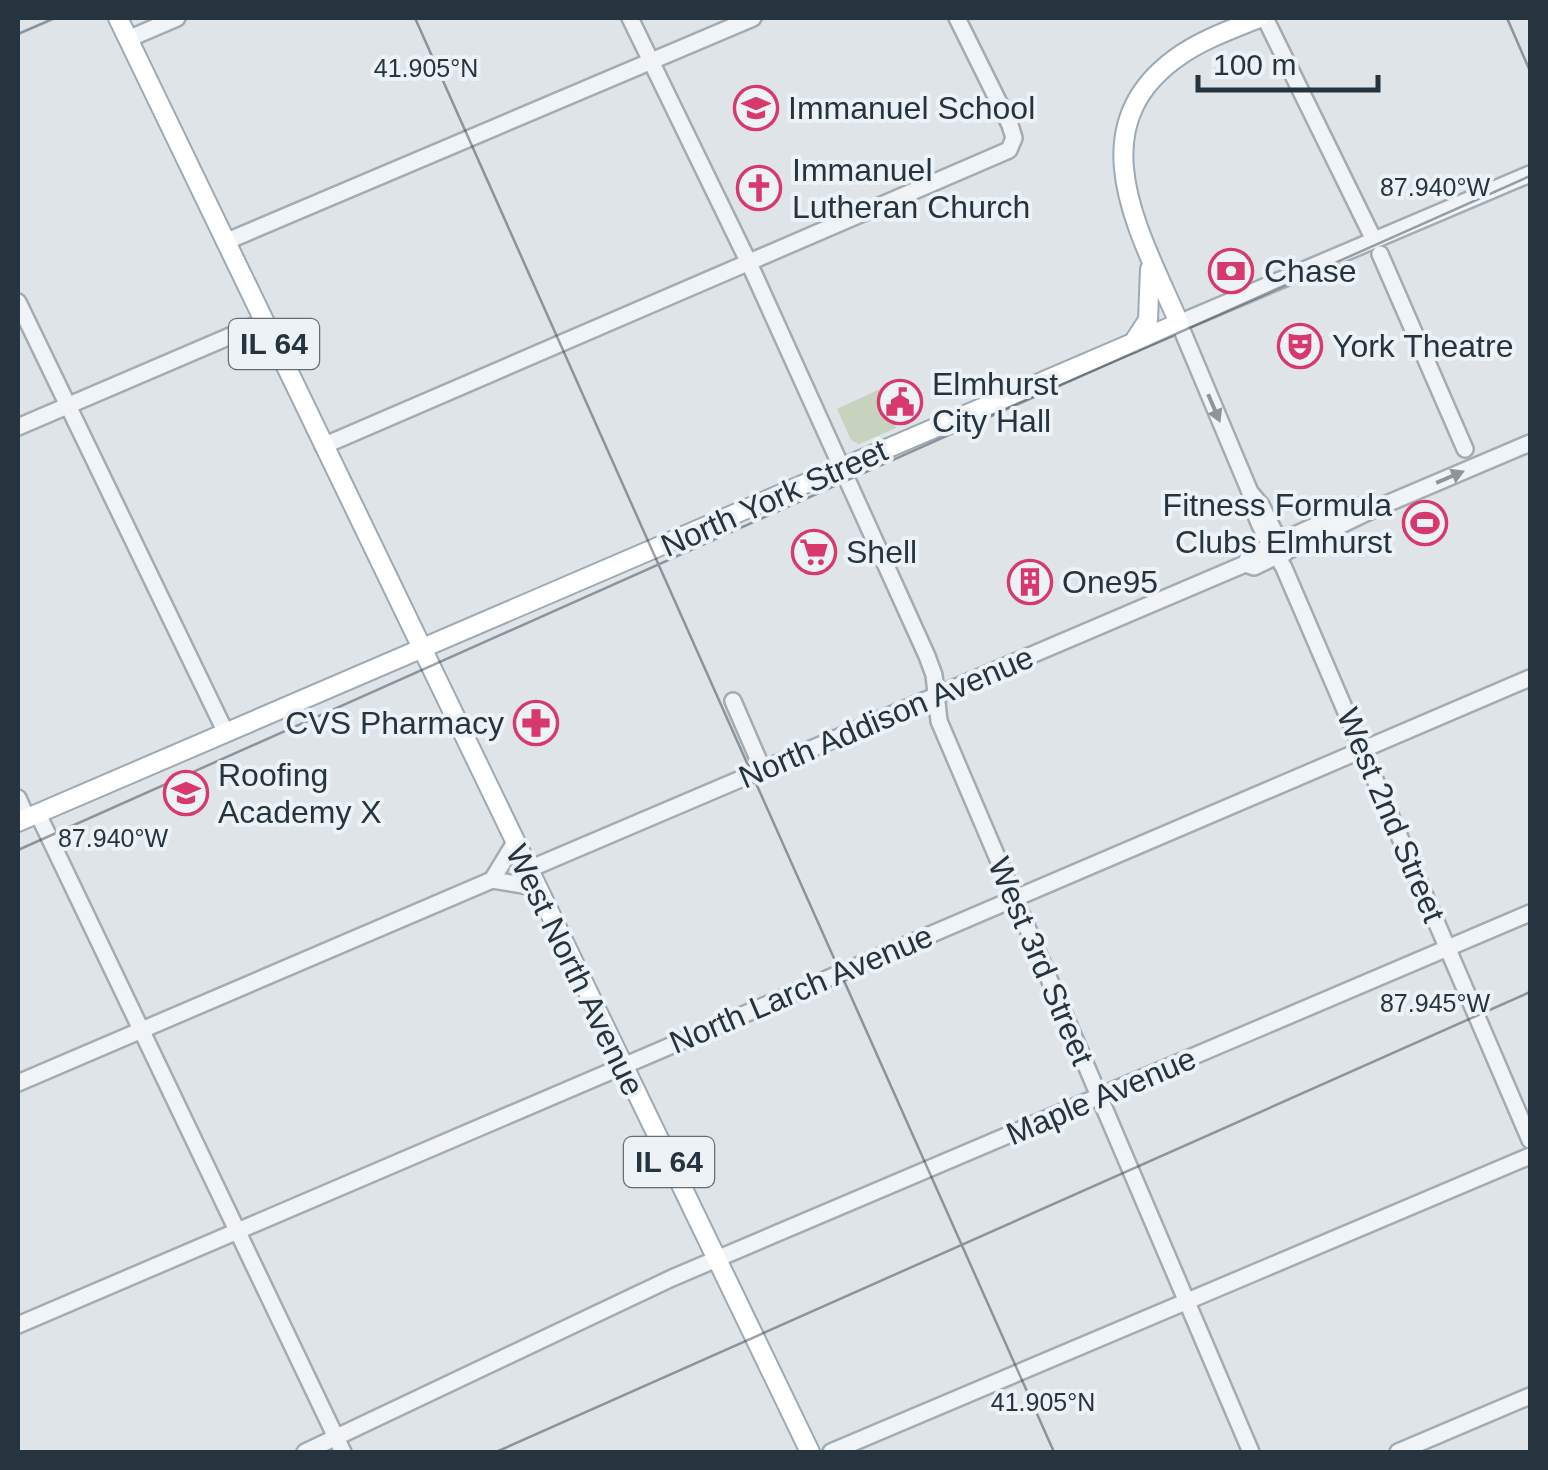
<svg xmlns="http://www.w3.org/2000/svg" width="1548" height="1470" viewBox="0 0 1548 1470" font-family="Arial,sans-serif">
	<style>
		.green { fill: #c7d3be }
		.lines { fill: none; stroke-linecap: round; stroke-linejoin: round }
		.minor-casing { stroke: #a3acb2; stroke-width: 20 }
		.major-casing { stroke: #9caab5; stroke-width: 22 }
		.minor { stroke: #f1f4f7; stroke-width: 15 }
		.major { stroke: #fff; stroke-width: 18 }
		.oneway { fill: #8c949c }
		.ticks { fill: none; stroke: #263440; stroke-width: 2.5; stroke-opacity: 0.45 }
		.labels { text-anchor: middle; stroke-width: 8; stroke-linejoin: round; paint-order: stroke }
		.shield { fill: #edf2f6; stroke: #626d77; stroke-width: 2.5 }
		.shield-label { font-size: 30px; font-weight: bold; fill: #263440 }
		.poi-label { font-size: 32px; fill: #263440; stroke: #edf2f6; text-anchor: start }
		.street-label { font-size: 32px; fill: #263440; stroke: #edf2f6 }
		.ticks-label { font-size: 25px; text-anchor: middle; fill: #263440; stroke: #edf2f6; stroke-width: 8; stroke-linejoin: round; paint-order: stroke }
	</style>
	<rect width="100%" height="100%" fill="#dee4e8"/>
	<path class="green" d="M 880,389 L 896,428 L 859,444 L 851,440 L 837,409 Z"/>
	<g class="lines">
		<defs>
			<g id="minor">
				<path d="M 630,18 L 749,263 L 927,656 L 934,675 L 939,721 L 1251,1452"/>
				<path d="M 1265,18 L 1374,240"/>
				<path d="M 128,39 L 177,18"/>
				<path d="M 225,242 L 753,18"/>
				<path d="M 1380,254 L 1465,449"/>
				<path d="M 18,302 L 226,733"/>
				<path d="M 18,427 L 263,322"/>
				<path d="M 323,446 L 1009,150 L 1014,138 L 1010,125 L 957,18"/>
				<path d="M 1250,492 C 1254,522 1270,543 1284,568 L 1530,1140"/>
				<path d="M 1285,553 L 1261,505 L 1250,492 L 1179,323 L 1530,174"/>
				<path d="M 1245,564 L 1249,556 L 1358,506 L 1370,511"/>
				<path d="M 733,701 L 762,768"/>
				<path d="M 18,798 L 27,818"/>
				<path d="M 38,814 L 343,1452"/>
				<path d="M 527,870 L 1245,564 L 1254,567 L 1370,511 L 1530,443"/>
				<path d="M 492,880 L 535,887"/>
				<path d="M 18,1083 L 492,880 L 514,844"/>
				<path d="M 18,1325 L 1530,678"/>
				<path d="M 305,1452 L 672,1278 L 1530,913"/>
				<path d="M 831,1452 L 1530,1156"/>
				<path d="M 1398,1452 L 1530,1396"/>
			</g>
			<g id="major">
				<path d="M 118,18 L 810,1452"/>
				<path d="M 1133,343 L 1148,320 L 1150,269"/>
				<path d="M 18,822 L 1179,323 C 1141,234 1074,126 1182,54 C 1206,38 1233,29 1259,18"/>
			</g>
		</defs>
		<use href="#minor" class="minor-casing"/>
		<use href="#major" class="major-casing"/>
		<use href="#minor" class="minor"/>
		<use href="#major" class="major"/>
	</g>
	<defs><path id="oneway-solid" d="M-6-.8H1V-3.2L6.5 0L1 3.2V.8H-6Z" transform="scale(2.5)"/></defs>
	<g class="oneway">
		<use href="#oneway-solid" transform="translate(1214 408) rotate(67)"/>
		<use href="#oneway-solid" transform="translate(1450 477) rotate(-23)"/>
	</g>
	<path class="ticks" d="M 415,18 L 1054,1452M 1507,18 L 1530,71M 18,34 L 55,18M 18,850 L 1530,176M 496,1452 L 1530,992"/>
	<defs>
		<symbol id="school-ring" viewBox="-11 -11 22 22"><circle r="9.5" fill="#edf2f6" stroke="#d7396c" stroke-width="1.5"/><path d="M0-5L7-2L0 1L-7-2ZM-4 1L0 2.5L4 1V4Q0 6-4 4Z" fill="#d7396c"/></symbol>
		<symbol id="church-ring" viewBox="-11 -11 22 22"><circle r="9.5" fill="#edf2f6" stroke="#d7396c" stroke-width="1.5"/><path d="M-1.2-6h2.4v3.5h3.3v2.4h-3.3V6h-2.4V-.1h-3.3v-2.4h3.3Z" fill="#d7396c"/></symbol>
		<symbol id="bank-ring" viewBox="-11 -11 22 22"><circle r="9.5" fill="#edf2f6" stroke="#d7396c" stroke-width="1.5"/><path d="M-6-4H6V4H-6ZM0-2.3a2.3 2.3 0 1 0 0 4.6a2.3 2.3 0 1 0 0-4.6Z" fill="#d7396c"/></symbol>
		<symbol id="theatre-ring" viewBox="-11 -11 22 22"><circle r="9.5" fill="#edf2f6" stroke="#d7396c" stroke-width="1.5"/><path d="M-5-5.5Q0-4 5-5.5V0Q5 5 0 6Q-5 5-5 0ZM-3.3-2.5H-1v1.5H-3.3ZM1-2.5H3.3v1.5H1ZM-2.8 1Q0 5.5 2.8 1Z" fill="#d7396c"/></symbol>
		<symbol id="civic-ring" viewBox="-11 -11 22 22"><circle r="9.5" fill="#edf2f6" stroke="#d7396c" stroke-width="1.5"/><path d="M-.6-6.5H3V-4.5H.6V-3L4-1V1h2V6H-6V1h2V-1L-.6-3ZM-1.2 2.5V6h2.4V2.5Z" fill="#d7396c"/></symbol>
		<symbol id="stadium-ring" viewBox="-11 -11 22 22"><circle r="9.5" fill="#edf2f6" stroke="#d7396c" stroke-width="1.5"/><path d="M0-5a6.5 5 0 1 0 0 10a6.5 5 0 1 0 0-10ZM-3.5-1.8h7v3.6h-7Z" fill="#d7396c"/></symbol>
		<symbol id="supermarket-ring" viewBox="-11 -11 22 22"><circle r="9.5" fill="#edf2f6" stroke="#d7396c" stroke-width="1.5"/><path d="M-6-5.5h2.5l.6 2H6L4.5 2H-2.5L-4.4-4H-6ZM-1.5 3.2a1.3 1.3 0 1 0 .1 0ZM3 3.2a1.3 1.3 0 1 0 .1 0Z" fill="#d7396c"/></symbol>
		<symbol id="building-ring" viewBox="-11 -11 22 22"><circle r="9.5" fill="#edf2f6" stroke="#d7396c" stroke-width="1.5"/><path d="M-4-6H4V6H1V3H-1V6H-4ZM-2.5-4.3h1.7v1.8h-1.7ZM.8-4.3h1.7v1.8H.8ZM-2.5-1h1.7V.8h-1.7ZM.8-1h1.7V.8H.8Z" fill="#d7396c"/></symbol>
		<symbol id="pharmacy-ring" viewBox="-11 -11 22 22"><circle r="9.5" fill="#edf2f6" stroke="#d7396c" stroke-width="1.5"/><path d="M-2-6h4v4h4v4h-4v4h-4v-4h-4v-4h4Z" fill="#d7396c"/></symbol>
	</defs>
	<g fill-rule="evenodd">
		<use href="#school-ring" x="731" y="83" width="50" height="50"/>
		<use href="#church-ring" x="734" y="163" width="50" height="50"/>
		<use href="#bank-ring" x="1206" y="246" width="50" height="50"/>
		<use href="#theatre-ring" x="1275" y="321" width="50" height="50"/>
		<use href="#civic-ring" x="875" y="377" width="50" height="50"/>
		<use href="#stadium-ring" x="1400" y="498" width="50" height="50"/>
		<use href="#supermarket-ring" x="789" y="527" width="50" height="50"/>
		<use href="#building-ring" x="1005" y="557" width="50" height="50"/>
		<use href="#pharmacy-ring" x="511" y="698" width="50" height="50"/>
		<use href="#school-ring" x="161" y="768" width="50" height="50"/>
	</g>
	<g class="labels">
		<g class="shield">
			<rect x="229" y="319" width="90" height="50" rx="8"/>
			<rect x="624" y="1137" width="90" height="50" rx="8"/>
		</g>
		<g class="shield-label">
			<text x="274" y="354">IL 64</text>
			<text x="669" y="1172">IL 64</text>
		</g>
		<g class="poi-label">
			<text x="788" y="119">Immanuel School</text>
			<text x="792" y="181">Immanuel<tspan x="792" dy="37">Lutheran Church</tspan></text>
			<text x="1264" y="282">Chase</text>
			<text x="1332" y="357">York Theatre</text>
			<text x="932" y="395">Elmhurst<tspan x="932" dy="37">City Hall</tspan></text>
			<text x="1392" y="516" text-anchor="end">Fitness Formula<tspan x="1392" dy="37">Clubs Elmhurst</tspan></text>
			<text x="846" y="563">Shell</text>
			<text x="1062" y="593">One95</text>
			<text x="504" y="734" text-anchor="end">CVS Pharmacy</text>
			<text x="218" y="786">Roofing<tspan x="218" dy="37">Academy X</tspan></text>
		</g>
		<g class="street-label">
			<text transform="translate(774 498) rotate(-24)" y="11">North York Street</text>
			<text transform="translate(886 717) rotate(-23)" y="11">North Addison Avenue</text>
			<text transform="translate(1391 815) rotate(67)" y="11">West 2nd Street</text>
			<text transform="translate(1041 961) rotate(67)" y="11">West 3rd Street</text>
			<text transform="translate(575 970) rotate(64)" y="11">West North Avenue</text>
			<text transform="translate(801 989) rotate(-23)" y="11">North Larch Avenue</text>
			<text transform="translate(1101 1096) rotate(-23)" y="11">Maple Avenue</text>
		</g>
	</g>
	<g class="ticks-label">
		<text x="426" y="77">41.905°N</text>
		<text x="1435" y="196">87.940°W</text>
		<text x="113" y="847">87.940°W</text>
		<text x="1435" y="1012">87.945°W</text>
		<text x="1043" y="1411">41.905°N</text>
	</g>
	<rect width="1548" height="1470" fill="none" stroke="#263440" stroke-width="40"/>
	<path d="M1198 75v15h180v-15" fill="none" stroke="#263440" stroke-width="5"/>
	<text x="1213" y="75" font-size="30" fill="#263440" stroke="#edf2f6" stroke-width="8" paint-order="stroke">100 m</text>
</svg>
